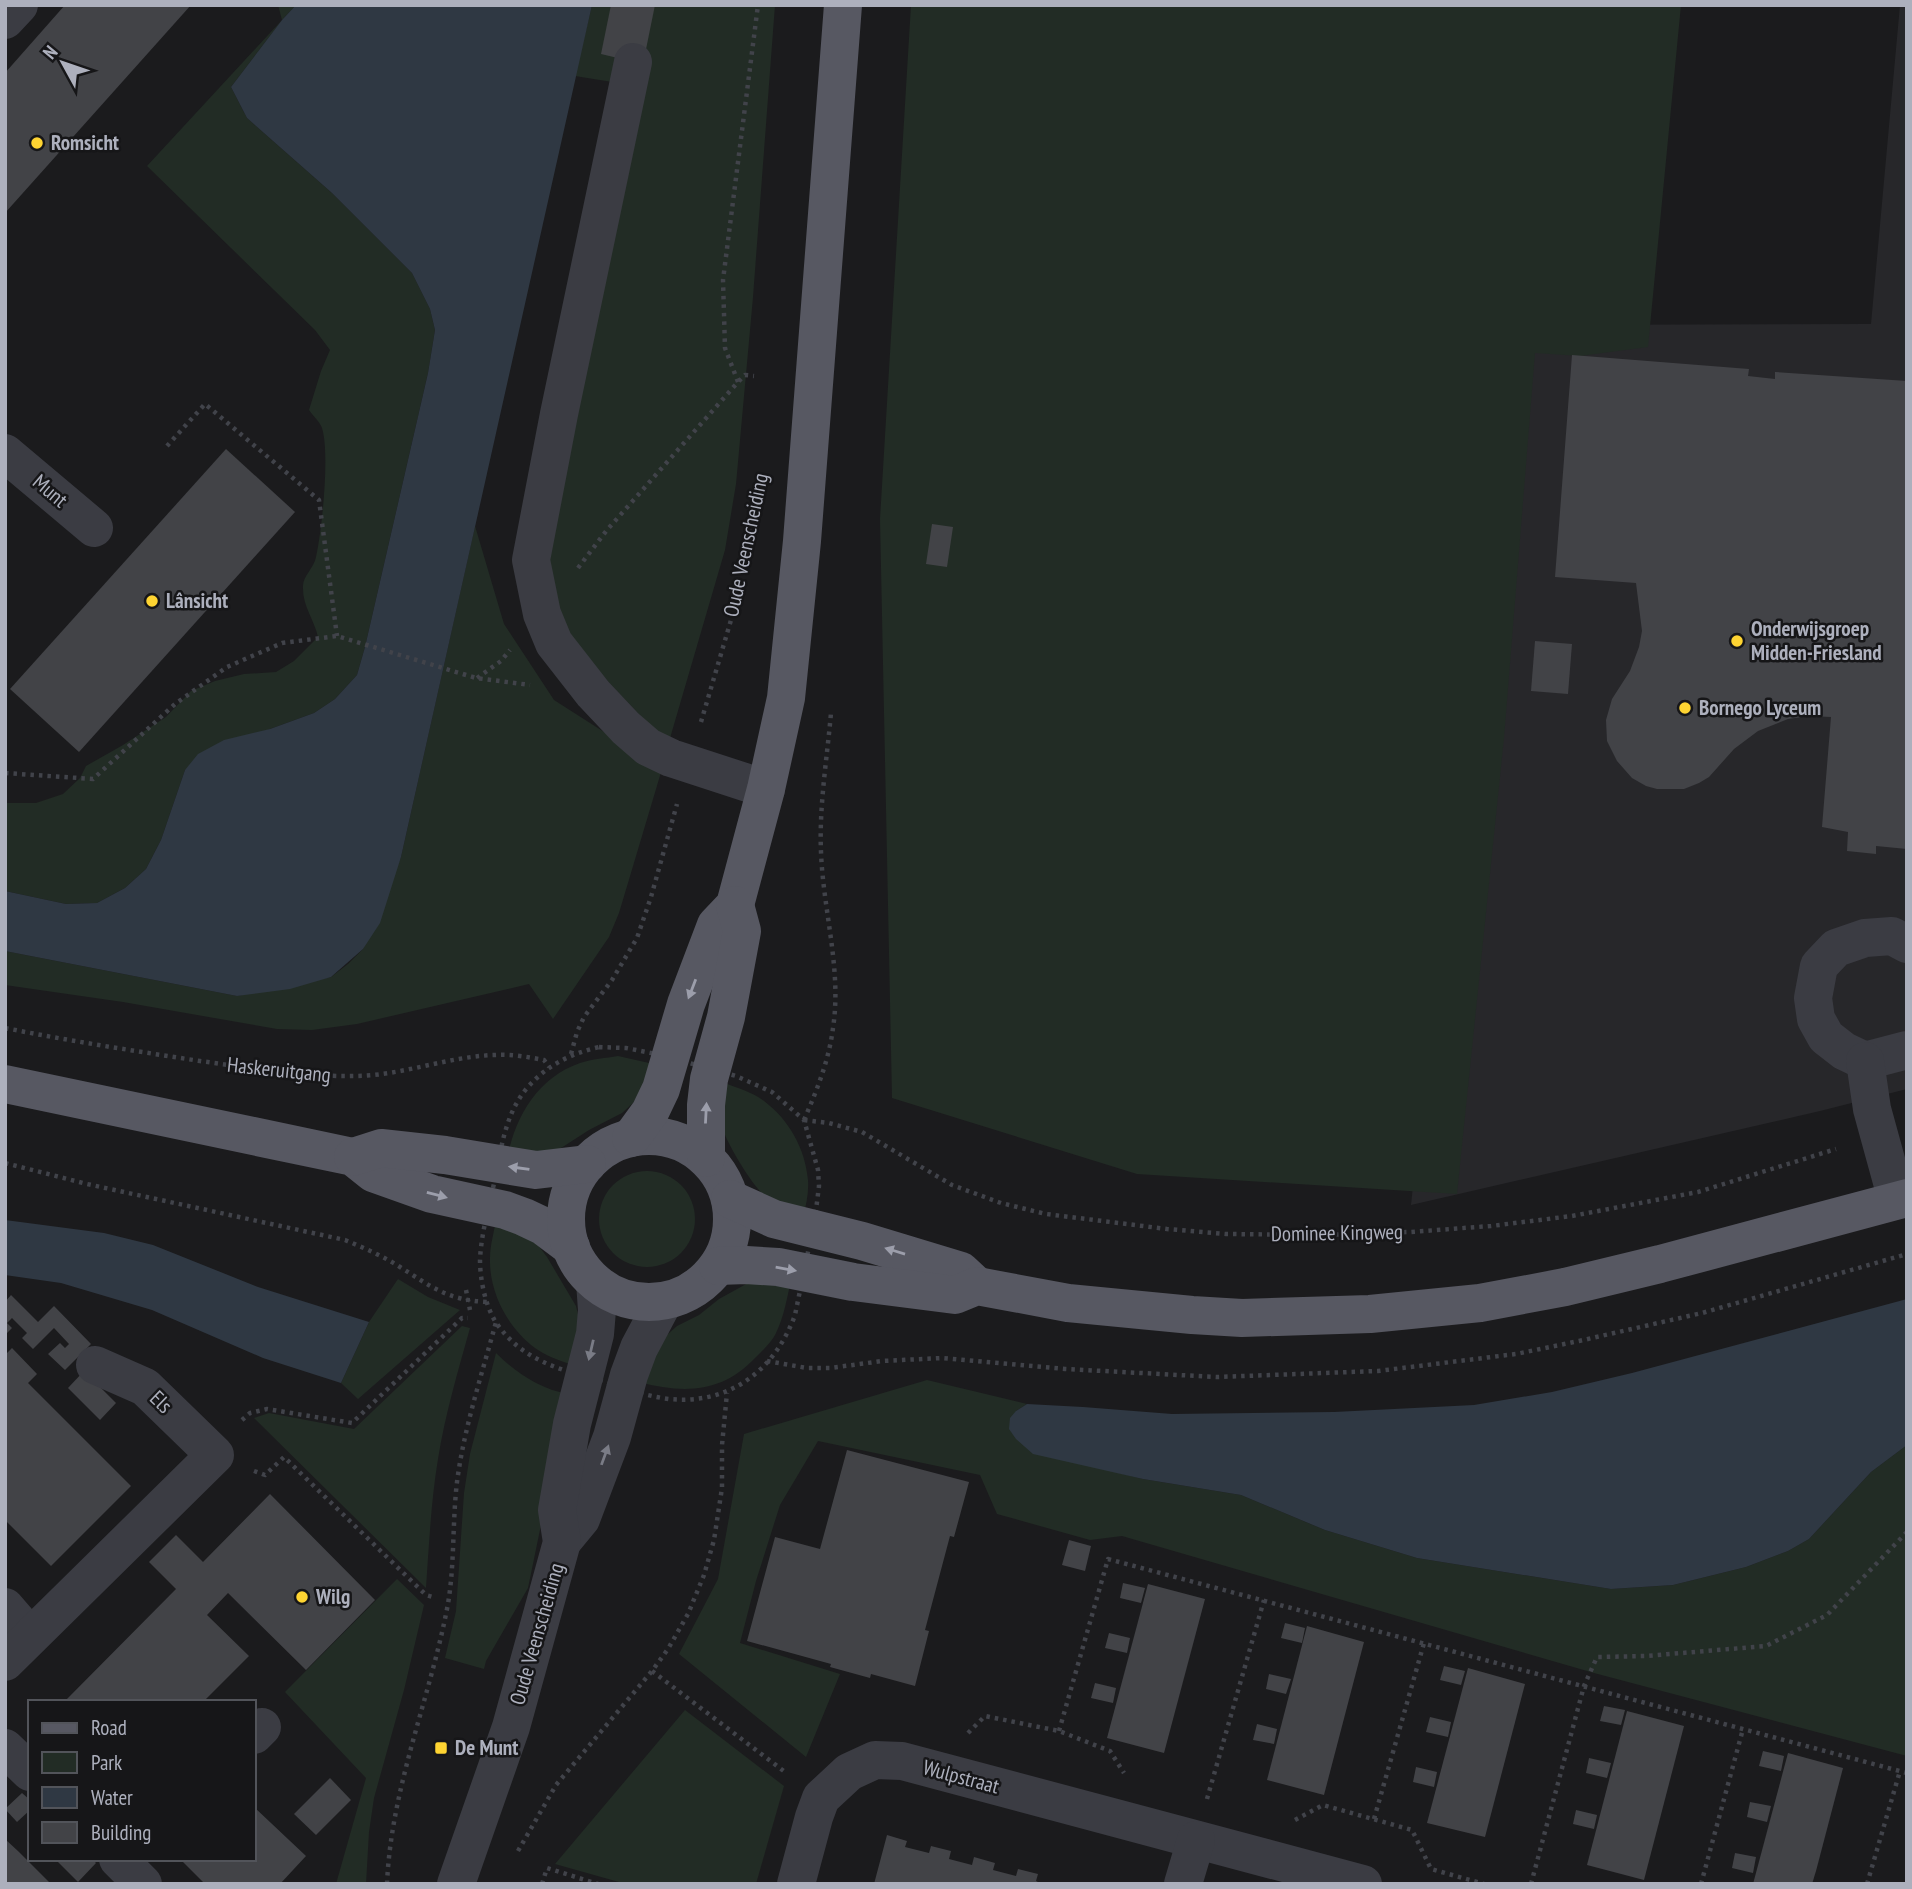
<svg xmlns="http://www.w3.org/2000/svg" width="1912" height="1889" viewBox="0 0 1912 1889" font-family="'PT Sans Narrow',sans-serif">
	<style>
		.built { fill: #27272a }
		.green { fill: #222c25 }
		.water { fill: #2f3843 }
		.building { fill: #424347 }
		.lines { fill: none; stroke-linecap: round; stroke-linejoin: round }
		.path { stroke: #41434a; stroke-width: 4.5; stroke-dasharray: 3.5 5; stroke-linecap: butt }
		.minor { stroke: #3b3c43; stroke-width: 38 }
		.major { stroke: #575862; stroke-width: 38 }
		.oneway { fill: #9c9eab }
		.oneway2 { fill: #7a7c86 }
		.poi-dot { fill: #fed432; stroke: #161618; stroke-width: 2.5 }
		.labels { text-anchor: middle; stroke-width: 5; stroke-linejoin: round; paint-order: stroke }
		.poi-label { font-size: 21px; font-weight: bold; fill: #adb0bd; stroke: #161618; text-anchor: start }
		.street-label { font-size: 21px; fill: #adb0bd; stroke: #161618 }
	</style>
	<rect width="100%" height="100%" fill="#1b1b1d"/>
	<path class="built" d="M 1900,5 L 1907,5 L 1907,1089 L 1820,1111 L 1411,1205 L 1504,325 L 1871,324 Z"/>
	<g class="green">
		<path d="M 278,5 L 296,5 L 282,20 L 231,87 L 247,118 L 332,193 L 412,273 L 430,309 L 435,330 L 428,373 L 365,647 L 357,675 L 335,699 L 314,713 L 270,729 L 185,770 L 161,840 L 146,869 L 125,888 L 97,903 L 66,904 L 5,891 L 5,803 L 36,803 L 63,794 L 80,778 L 86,766 L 123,745 L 166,717 L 191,691 L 215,681 L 244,674 L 276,672 L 294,661 L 318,637 C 314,619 302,606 303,586 C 303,576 314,568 316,557 C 322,530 330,454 322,428 C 320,422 313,416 309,410 L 321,371 L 330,350 L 315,330 L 147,166 L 282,20 Z"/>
		<path d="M 592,5 L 775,5 L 753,297 L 736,484 L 725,550 L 668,745 L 563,634 L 539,501 L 631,85 L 575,76 Z"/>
		<path d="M 911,5 L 1681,5 L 1648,347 L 1580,356 L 1535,353 L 1504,738 L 1457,1194 L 1137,1174 L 892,1098 L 880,519 Z"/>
		<path d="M 475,526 L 504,624 L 554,700 L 662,769 L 619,913 L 609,937 L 553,1019 L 529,984 L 357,1024 L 312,1030 L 277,1029 L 123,1002 L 5,985 L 5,951 L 237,996 L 331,977 L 348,964 L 363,949 L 401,857 Z"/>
		<path d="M 618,1056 L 658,1065 L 633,1103 L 622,1113 L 589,1130 L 558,1150 L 508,1155 C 516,1115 539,1077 580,1063 C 592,1059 606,1058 618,1056 Z"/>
		<path d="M 724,1083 C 738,1088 752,1092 764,1101 C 789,1120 805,1148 808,1180 C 809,1193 806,1205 803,1218 C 791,1211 776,1205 765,1196 C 753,1187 725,1141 722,1126 C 720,1113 724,1096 724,1083 Z"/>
		<circle cx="647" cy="1219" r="48"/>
		<path d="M 496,1220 L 538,1245 L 547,1257 L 576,1306 L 580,1323 L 570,1364 C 558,1360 546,1356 535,1348 C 508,1328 489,1293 490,1258 C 490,1246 494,1232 496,1220 Z"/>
		<path d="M 398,1279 L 428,1297 L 460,1310 L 358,1399 L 341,1383 L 369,1322 Z"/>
		<path d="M 791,1280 C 787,1298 784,1317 776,1333 C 772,1342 762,1351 755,1358 C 722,1393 684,1394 639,1382 L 659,1342 L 677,1326 L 699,1315 L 719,1299 L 748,1283 Z"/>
		<path d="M 462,1326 L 470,1328 C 458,1371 445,1415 438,1459 C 431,1501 429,1545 426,1588 L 254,1418 L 269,1413 L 354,1429 Z"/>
		<path d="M 496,1353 C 516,1373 540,1389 568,1394 L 528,1588 L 486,1661 L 484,1669 L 445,1658 L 456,1611 L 464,1493 L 470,1454 Z"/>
		<path d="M 927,1380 L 1027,1404 L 1016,1411 L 1104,1469 L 1143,1479 L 1241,1495 L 1325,1530 L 1417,1558 L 1611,1589 L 1673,1585 L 1746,1567 L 1788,1551 L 1809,1539 L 1871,1472 L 1907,1445 L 1907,1756 L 1594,1673 L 1122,1536 L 1090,1540 L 997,1514 L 980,1475 L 818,1441 L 780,1505 L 756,1581 L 740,1643 L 840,1674 L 806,1757 L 679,1654 L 718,1579 L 744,1434 Z"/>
		<path d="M 397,1579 L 424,1605 L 404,1690 L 374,1798 L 369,1832 L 366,1884 L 336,1884 L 366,1778 L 285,1692 Z"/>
		<path d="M 685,1710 L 784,1786 L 756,1884 L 626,1884 L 555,1864 Z"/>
	</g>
	<g class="water">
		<path d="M 296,5 L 592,5 L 401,857 L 380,923 L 363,949 L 331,977 L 290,989 L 237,996 L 5,951 L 5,891 L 66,904 L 97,903 L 125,888 L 146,869 L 161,840 L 185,770 L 198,754 L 224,740 L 270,729 L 314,713 L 335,699 L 357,675 L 365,647 L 428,373 L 435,330 L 430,309 L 412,273 L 332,193 L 247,118 L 231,87 L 282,20 Z"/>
		<path d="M 5,1220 L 104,1233 L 153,1245 L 258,1287 L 369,1322 L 341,1383 L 263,1358 L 152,1310 L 61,1283 L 5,1275 Z"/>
		<path d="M 1907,1299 L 1907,1445 L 1871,1472 L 1809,1539 L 1788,1551 L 1746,1567 L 1673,1585 L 1611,1589 L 1417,1558 L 1325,1530 L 1241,1495 L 1143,1479 L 1033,1454 L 1016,1439 L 1009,1429 L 1010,1418 L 1016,1411 L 1027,1404 L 1083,1407 L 1172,1414 L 1334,1412 L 1474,1405 L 1552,1392 L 1632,1373 Z"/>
	</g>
	<g class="building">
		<path d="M 65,5 L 191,5 L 5,213 L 5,73 Z"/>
		<path d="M 611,5 L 655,5 L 643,64 L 601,54 Z"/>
		<path d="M 1572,355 L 1749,369 L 1748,376 L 1775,379 L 1775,372 L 1907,381 L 1907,849 L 1876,846 L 1876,854 L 1847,851 L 1848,832 L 1822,827 L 1831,717 L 1809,716 L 1788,719 L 1758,731 L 1734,749 L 1709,777 L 1699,783 L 1684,789 L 1657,789 L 1646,786 L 1632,778 L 1617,761 L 1607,741 L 1606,720 L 1612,699 L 1630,671 L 1639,647 L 1642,631 L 1636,583 L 1555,577 Z"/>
		<path d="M 226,449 L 295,512 L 79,752 L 10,689 Z"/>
		<path d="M 932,524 L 953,527 L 947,567 L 926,564 Z"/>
		<path d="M 1535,641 L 1572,644 L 1568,694 L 1531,691 Z"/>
		<path d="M 11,1295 L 38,1322 L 54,1306 L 91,1344 L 65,1370 L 48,1354 L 60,1343 L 65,1348 L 69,1344 L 54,1328 L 33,1349 L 22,1338 L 27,1333 L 12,1318 L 7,1323 L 12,1328 L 5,1335 L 5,1302 Z"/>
		<path d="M 12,1348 L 37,1374 L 28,1383 L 131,1486 L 51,1566 L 5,1520 L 5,1355 Z"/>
		<path d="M 84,1371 L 116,1403 L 100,1420 L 68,1388 Z"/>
		<path d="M 847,1450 L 969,1482 L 954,1537 L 950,1536 L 925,1630 L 929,1631 L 915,1686 L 871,1674 L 870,1678 L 830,1667 L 831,1664 L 747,1641 L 775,1537 L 820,1549 Z"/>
		<path d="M 270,1494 L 375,1600 L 306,1670 L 228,1593 L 207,1615 L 249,1656 L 203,1702 L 64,1702 L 176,1589 L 149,1562 L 176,1535 L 203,1562 Z"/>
		<path d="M 1069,1540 L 1091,1546 L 1085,1571 L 1062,1565 Z"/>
		<path d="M 1123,1583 L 1145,1588 L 1141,1603 L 1120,1598 Z"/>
		<path d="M 1148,1584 L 1205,1599 L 1164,1753 L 1107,1738 Z"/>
		<path d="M 1285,1623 L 1305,1628 L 1302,1643 L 1281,1638 Z"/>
		<path d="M 1307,1626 L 1364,1642 L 1324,1795 L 1267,1780 Z"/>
		<path d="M 1109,1633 L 1130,1638 L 1127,1653 L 1105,1648 Z"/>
		<path d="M 1444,1666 L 1465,1671 L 1461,1685 L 1440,1680 Z"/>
		<path d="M 1468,1668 L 1525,1684 L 1485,1837 L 1427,1823 Z"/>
		<path d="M 1269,1674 L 1291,1679 L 1286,1694 L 1266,1689 Z"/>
		<path d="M 1095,1683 L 1116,1688 L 1113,1703 L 1091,1698 Z"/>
		<path d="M 1604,1706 L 1625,1710 L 1621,1725 L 1600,1721 Z"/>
		<path d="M 1627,1711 L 1684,1726 L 1644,1880 L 1587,1865 Z"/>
		<path d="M 1430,1717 L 1451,1722 L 1448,1737 L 1426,1732 Z"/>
		<path d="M 1257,1724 L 1277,1729 L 1274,1744 L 1253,1740 Z"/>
		<path d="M 1763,1751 L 1784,1756 L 1781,1771 L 1759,1766 Z"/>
		<path d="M 1788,1753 L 1843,1768 L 1816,1871 L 1812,1884 L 1753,1884 Z"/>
		<path d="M 1589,1758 L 1611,1763 L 1607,1778 L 1586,1773 Z"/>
		<path d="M 1416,1767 L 1437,1772 L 1434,1787 L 1413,1782 Z"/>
		<path d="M 330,1778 L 351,1800 L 316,1835 L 294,1814 Z"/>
		<path d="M 22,1793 L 30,1800 L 30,1810 L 17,1822 L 5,1809 Z"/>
		<path d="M 1750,1802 L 1771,1806 L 1767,1822 L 1747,1817 Z"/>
		<path d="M 254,1807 L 306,1856 L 280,1884 L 205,1884 L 183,1862 L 185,1859 L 254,1859 Z"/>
		<path d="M 1576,1810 L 1597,1815 L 1594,1829 L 1573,1824 Z"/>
		<path d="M 887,1835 L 907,1841 L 905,1847 L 929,1853 L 931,1846 L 951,1851 L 949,1859 L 972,1865 L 974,1857 L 995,1863 L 993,1870 L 1016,1876 L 1018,1869 L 1038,1874 L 1036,1881 L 1042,1884 L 874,1884 Z"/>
		<path d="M 5,1839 L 19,1852 L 51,1884 L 5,1884 Z"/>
		<path d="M 1735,1853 L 1756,1857 L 1753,1873 L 1732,1868 Z"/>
		<path d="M 55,1859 L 92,1859 L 96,1863 L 78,1882 Z"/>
	</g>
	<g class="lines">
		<g class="path">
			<path d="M 738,382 L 725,348 L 723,280 L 758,5"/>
			<path d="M 167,446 L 205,404 L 319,500 L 337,636"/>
			<path d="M 578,568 L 607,530 L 738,382 L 745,375 L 754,376"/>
			<path d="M 477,678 L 501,661 L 510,650"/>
			<path d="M 701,722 L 736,603 L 758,500"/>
			<path d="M 5,773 L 93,779 L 175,704 L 227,667 L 282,643 L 337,636 L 476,678 L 530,685"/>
			<path d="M 5,1028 C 70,1041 135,1051 200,1061 C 251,1068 303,1077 354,1076 C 402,1076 448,1056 496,1055 C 512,1054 528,1057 544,1060 L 549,1067"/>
			<path d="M 599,1047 L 626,1048 L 661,1055 L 736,1076 L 772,1092 L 804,1120 L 818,1170 L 819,1186 L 815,1218 L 795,1315 C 775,1370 730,1405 669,1399 C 645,1396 621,1387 598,1380 C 557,1369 520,1359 495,1321 C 485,1304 480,1279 480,1260 C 481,1237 487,1214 492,1192 C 501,1156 502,1118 527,1088 C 547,1065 570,1054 599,1047 Z"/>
			<path d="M 571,1054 L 577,1032 L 584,1017 L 612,980 L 637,938 L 651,897 L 677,804"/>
			<path d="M 804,1120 L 829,1123 L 862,1132 L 952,1185 L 1001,1203 L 1046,1214 L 1167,1229 L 1226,1234 L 1322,1235 L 1410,1232 L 1491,1226 L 1572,1216 L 1698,1192 L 1836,1149"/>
			<path d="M 804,1120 C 817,1090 829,1060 833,1028 C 842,970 823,910 821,852 C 819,806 827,759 831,713"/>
			<path d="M 5,1163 L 87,1184 L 345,1240 C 364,1248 383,1256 400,1267 C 432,1287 447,1300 487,1302"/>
			<path d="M 466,1290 L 470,1310"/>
			<path d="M 767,1361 L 807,1368 L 830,1368 L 882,1361 L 942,1358 L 1065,1369 L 1217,1377 L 1378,1371 L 1516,1354 L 1579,1341 L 1702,1313 L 1907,1254"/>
			<path d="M 242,1420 L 250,1413 L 267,1409 L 352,1423 L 462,1318 L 468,1318"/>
			<path d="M 254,1471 L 265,1475 L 284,1457 L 426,1595 L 433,1597"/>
			<path d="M 652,1671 L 785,1772"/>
			<path d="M 1059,1731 L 1108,1559 L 1907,1773"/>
			<path d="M 968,1733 L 985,1716 L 1059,1731 L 1110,1751 L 1124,1773"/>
			<path d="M 1207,1799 L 1264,1600"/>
			<path d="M 1374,1819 L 1424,1643"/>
			<path d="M 1295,1820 L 1323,1805 L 1412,1830 L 1431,1869 L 1484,1884"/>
			<path d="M 518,1851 L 556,1785 L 652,1671 L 668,1649 L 688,1614 L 704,1575 L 714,1540 L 722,1488 L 722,1445 L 727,1393"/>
			<path d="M 387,1884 C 391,1789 429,1701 447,1609 C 455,1568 452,1524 457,1482 C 464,1428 482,1374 496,1322"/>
			<path d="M 542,1884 L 547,1868 L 598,1884"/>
			<path d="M 1531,1884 L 1584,1686 L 1597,1657 L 1646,1656 L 1766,1646 L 1827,1615 L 1907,1532"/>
			<path d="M 1701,1884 L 1743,1729"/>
			<path d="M 1867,1884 L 1900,1771"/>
		</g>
		<g class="minor">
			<path d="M 5,20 L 19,5"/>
			<path d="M 633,62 L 559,414 L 531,560 L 542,614 L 554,643 L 593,693 L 626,728 L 648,747 L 671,758 L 766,789"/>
			<path d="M 5,453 L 94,528"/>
			<path d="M 1907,944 L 1892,936 L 1865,938 L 1836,948 L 1819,966 L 1813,998 L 1816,1019 L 1826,1037 L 1844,1051 L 1865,1061 L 1907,1050"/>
			<path d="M 1865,1061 L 1872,1109 L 1897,1200"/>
			<path d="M 562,1542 L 581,1519 L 612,1437 L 629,1375 L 639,1348 L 664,1301"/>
			<path d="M 5,1607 L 30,1636"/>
			<path d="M 5,1662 L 215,1455 L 145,1387 L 95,1365"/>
			<path d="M 254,1735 L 262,1727"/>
			<path d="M 5,1748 L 30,1772"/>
			<path d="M 118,1859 L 143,1884"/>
			<path d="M 456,1884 L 511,1727 L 562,1542 L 557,1510 L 572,1424 L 595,1334 L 597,1310 L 595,1282"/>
			<path d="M 796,1884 L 814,1817 L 821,1798 L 849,1772 L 875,1760 L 902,1761 L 1363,1884"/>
			<path d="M 1183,1884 L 1196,1840"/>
		</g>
		<g class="major">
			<path d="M 5,1084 L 353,1157 L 373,1173 L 432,1194 L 505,1210 L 524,1217 L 543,1226 L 571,1247"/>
			<circle cx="649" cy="1219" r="83"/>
			<path d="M 631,1138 L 650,1112 L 661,1089 L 686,1004 L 716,925 L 735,905 L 766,789 L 786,698 L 802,541 L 843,5"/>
			<path d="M 353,1157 L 381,1148 L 445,1155 L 536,1170 L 587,1164"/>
			<path d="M 706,1158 L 706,1105 L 709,1079 L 726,1017 L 742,931 L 735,905"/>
			<path d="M 730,1199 L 774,1219 L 862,1241 L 961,1271 L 977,1286"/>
			<path d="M 718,1266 L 746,1265 L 778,1267 L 853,1282 L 955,1295 L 977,1286 L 1068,1303 L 1192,1315 L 1242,1318 L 1370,1314 L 1480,1303 L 1565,1287 L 1660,1264 L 1907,1198"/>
		</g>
	</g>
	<defs><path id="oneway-solid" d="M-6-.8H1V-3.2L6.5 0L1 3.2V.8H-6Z" transform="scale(1.75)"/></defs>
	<g class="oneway">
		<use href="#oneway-solid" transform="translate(692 989) rotate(111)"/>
		<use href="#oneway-solid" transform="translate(706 1113) rotate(-87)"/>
		<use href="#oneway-solid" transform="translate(519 1168) rotate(-172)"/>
		<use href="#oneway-solid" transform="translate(437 1195) rotate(15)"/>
		<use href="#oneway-solid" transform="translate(895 1251) rotate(-163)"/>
		<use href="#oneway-solid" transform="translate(786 1269) rotate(10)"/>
	</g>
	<g class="oneway2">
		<use href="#oneway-solid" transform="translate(591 1350) rotate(103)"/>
		<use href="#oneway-solid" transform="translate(605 1455) rotate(-70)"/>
	</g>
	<g class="poi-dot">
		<circle cx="37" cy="143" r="7"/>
		<circle cx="152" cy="601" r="7"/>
		<circle cx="1737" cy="641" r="7"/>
		<circle cx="1685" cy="708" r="7"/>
		<circle cx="302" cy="1597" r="7"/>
		<rect x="434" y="1741" width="14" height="14" rx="3.5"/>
	</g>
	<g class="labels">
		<g class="poi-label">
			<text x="51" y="150">Romsicht</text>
			<text x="166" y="608">Lânsicht</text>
			<text x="1751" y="636">Onderwijsgroep<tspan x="1751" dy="24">Midden-Friesland</tspan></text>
			<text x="1699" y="715">Bornego Lyceum</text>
			<text x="316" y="1604">Wilg</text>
			<text x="455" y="1755">De Munt</text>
		</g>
		<g class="street-label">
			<text transform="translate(50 491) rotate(40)" y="7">Munt</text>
			<text transform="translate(746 545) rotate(-78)" y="7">Oude Veenscheiding</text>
			<text transform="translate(279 1070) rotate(6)" y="7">Haskeruitgang</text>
			<text transform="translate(1337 1233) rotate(-1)" y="7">Dominee Kingweg</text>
			<text transform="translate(161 1402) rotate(44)" y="7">Els</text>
			<text transform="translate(537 1634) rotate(-74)" y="7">Oude Veenscheiding</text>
			<text transform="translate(961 1777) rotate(15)" y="7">Wulpstraat</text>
		</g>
	</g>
	<rect width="1912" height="1889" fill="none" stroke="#adb0bd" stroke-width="14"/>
	<rect x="28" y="1700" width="228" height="161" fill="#161618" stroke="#52545a" stroke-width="2"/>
	<rect x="42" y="1723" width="35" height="10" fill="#575862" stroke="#52545a" stroke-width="2"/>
	<text x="91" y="1735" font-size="21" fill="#adb0bd">Road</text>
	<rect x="42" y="1752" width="35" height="21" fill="#222c25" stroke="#52545a" stroke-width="2"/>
	<text x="91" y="1770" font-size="21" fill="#adb0bd">Park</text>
	<rect x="42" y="1787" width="35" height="21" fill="#2f3843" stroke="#52545a" stroke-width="2"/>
	<text x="91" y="1805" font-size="21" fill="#adb0bd">Water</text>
	<rect x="42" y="1822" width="35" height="21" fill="#424347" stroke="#52545a" stroke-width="2"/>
	<text x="91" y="1840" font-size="21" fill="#adb0bd">Building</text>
	<g transform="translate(63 63) rotate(310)" stroke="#161618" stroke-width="5" paint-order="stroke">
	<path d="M0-5L12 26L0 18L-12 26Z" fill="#adb0bd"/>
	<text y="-10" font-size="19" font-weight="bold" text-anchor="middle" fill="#adb0bd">N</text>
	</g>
</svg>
